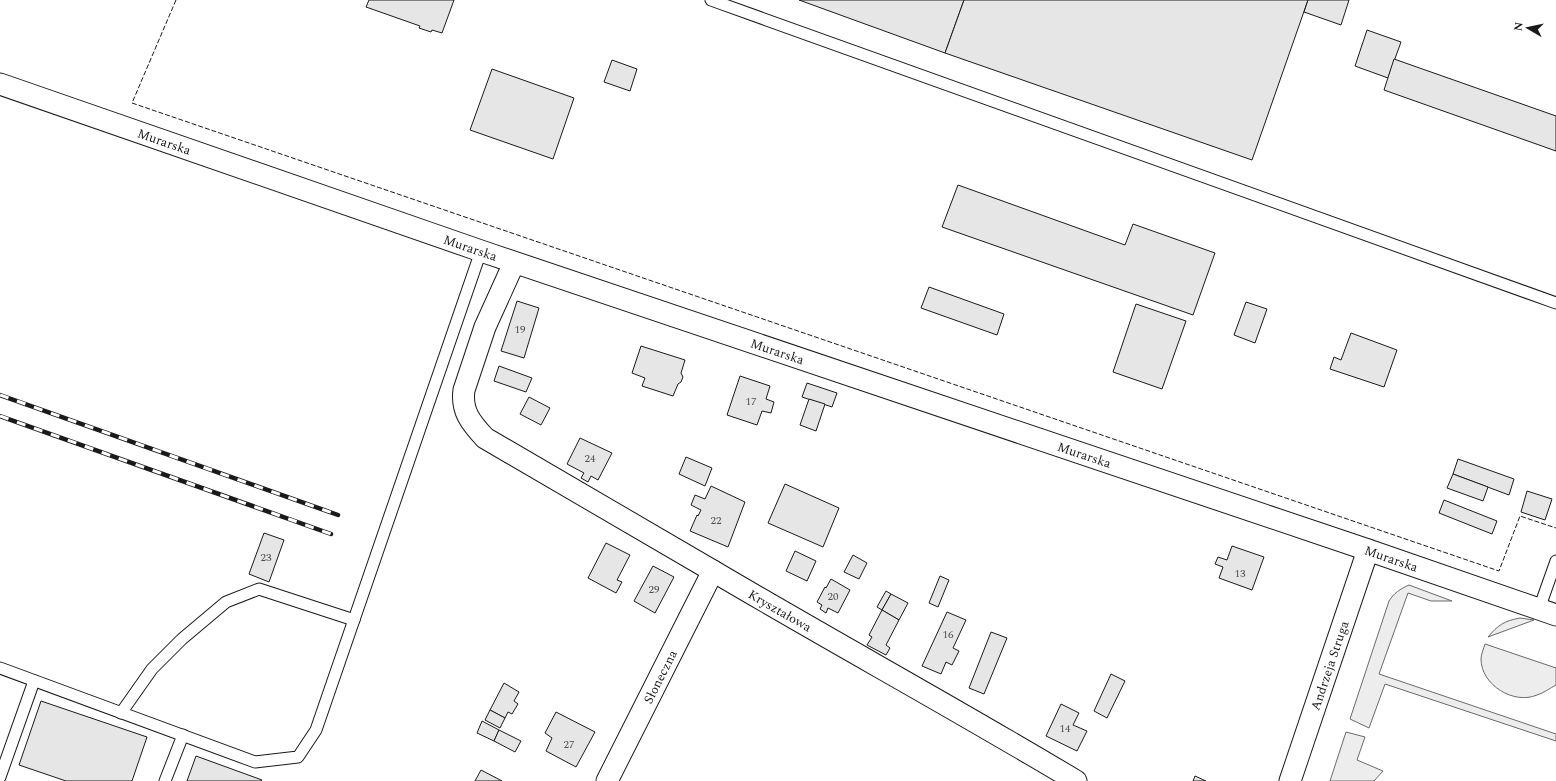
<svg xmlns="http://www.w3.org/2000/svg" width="1556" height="781" viewBox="0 0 1556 781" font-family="Spectral,serif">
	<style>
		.green { fill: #ededed; stroke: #6a6a6a }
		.building { fill: #e6e6e6; stroke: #1a1a1a }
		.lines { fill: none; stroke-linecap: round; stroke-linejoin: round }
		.lane-casing { stroke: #1a1a1a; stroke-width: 13 }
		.street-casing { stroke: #1a1a1a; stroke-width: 23 }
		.lane { stroke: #fff; stroke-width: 11 }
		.street { stroke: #fff; stroke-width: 21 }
		.rail-casing { stroke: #1a1a1a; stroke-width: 4.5 }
		.rail { stroke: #fff; stroke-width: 3; stroke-dasharray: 9; stroke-linecap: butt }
		.fence { stroke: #1a1a1a; stroke-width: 1; stroke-dasharray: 5 2; stroke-linecap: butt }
		.labels { text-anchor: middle; stroke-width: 3; stroke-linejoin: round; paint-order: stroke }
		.number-label { font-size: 11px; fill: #4d4d4d }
		.street-label { font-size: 13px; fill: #1a1a1a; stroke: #fff }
	</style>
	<rect width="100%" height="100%" fill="#fff"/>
	<g class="green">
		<path d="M 1409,585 L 1452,601 L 1431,601 L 1408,593 L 1379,674 L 1556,734 L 1556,741 L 1385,684 L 1369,728 L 1350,719 L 1389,601 C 1394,593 1400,589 1409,585 Z"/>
		<path d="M 1520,618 L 1534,620 L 1488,637 C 1498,625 1504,621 1520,618 Z"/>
		<path d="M 1485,644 L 1556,668 L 1556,685 C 1550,688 1544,693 1537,695 C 1514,705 1481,685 1481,659 C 1481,654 1484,648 1485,644 Z"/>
		<path d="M 1346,732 L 1365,737 L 1357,760 L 1383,771 L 1374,781 L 1330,781 Z"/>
	</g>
	<g class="building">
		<path d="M 369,0 L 454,0 L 442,33 L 432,30 L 431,32 L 419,28 L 420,26 L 366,7 Z"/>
		<path d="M 799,0 L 964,0 L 945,53 Z"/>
		<path d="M 964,0 L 1308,0 L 1252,160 L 945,53 Z"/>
		<path d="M 1308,0 L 1349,0 L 1341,25 L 1304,12 Z"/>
		<path d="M 1367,30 L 1401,42 L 1388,78 L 1355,66 Z"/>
		<path d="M 1394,59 L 1556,116 L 1556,151 L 1384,90 Z"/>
		<path d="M 612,60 L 637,69 L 630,91 L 604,82 Z"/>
		<path d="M 492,69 L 574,98 L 553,159 L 470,130 Z"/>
		<path d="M 958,185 L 1125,245 L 1133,224 L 1215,253 L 1193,315 L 942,227 Z"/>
		<path d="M 929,287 L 1004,314 L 997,335 L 921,308 Z"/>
		<path d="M 517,301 L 539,308 L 524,358 L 501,351 Z"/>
		<path d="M 1246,302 L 1267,309 L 1255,343 L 1234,335 Z"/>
		<path d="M 1136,304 L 1186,321 L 1162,389 L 1113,372 Z"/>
		<path d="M 1351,333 L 1397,350 L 1384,387 L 1330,369 L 1334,357 L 1341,360 Z"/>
		<path d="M 641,346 L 685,360 L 681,373 L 683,377 L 681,382 L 678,384 L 673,396 L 642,386 L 645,378 L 632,373 Z"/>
		<path d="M 499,366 L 532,378 L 526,392 L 494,381 Z"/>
		<path d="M 740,376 L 770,386 L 766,399 L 774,402 L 771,413 L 762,411 L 757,425 L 727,415 Z"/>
		<path d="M 807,383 L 837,393 L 832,407 L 802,397 Z"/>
		<path d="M 529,397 L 550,408 L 541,425 L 520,414 Z"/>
		<path d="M 809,399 L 825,404 L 816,431 L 800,425 Z"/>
		<path d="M 580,438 L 612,453 L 598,480 L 591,476 L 588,482 L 581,478 L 584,473 L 567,464 Z"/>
		<path d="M 686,457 L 712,468 L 705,486 L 679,474 Z"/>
		<path d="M 1458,459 L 1514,479 L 1509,495 L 1453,474 Z"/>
		<path d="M 1453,474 L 1488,487 L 1483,501 L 1447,488 Z"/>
		<path d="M 785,484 L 839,508 L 823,547 L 768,523 Z"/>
		<path d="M 711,486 L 745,502 L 728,547 L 690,531 L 697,515 L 698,516 L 701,510 L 691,505 L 695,495 L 705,499 Z"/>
		<path d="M 1527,491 L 1552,499 L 1545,520 L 1521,512 Z"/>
		<path d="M 1444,500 L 1497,521 L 1492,534 L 1439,513 Z"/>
		<path d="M 264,533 L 284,540 L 269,582 L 249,574 Z"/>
		<path d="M 606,543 L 630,555 L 617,580 L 622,582 L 616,593 L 588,578 Z"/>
		<path d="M 1232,546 L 1264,557 L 1252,590 L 1219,578 L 1223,567 L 1215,564 L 1218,557 L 1227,560 Z"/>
		<path d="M 795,551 L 816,561 L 807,581 L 786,571 Z"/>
		<path d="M 853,555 L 867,563 L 859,579 L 844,572 Z"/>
		<path d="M 653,566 L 674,577 L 655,613 L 634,601 Z"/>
		<path d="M 940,576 L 949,580 L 938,607 L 929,603 Z"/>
		<path d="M 831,579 L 850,590 L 838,613 L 828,608 L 826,613 L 820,609 L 822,605 L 817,602 L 825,587 L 826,588 Z"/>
		<path d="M 886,591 L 891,594 L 882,610 L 877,607 Z"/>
		<path d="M 891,594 L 908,603 L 899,620 L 882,610 Z"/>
		<path d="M 882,610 L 899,620 L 886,645 L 890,648 L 886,655 L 867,645 L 872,637 L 869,635 Z"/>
		<path d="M 947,612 L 966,620 L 953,648 L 959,651 L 952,665 L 946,662 L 941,674 L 922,666 Z"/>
		<path d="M 991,632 L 1007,638 L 984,694 L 969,688 Z"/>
		<path d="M 1111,674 L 1125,681 L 1107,718 L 1094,711 Z"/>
		<path d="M 504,683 L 519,692 L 514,701 L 518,704 L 512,714 L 508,712 L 505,718 L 490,710 Z"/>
		<path d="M 41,701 L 147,737 L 132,781 L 66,781 L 19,765 Z"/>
		<path d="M 1061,704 L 1079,713 L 1073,725 L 1087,731 L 1077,751 L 1046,736 Z"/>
		<path d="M 490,710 L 505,718 L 500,728 L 485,720 Z"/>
		<path d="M 556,712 L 595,732 L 576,767 L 546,751 L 552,738 L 545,733 Z"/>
		<path d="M 482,721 L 499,730 L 494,741 L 477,733 Z"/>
		<path d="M 499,730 L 521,741 L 515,752 L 494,741 Z"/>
		<path d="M 196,756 L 262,780 L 261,781 L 187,781 Z"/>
		<path d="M 481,770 L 502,781 L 475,781 Z"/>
		<path d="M 1195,776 L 1206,781 L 1193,781 Z"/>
	</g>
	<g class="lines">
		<defs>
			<g id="lane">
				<path d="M 711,0 L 1556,303"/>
				<path d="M 1539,609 L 1556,561"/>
				<path d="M 0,668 L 255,762 L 298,757 L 316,730 L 481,251"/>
				<path d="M 121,713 L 152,669 L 182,639 L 226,602 L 259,589 L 354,620"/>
				<path d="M 0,777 L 34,681"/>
				<path d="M 165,781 L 183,735"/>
			</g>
			<g id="street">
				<path id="s1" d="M 0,84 L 481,251 L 1368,550 L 1556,615"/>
				<path id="s2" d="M 514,263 L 485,327 L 464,390 C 461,411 471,423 485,438 C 561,482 637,526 713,571 C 833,642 956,709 1076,781"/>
				<path id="s3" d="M 607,781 L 713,571"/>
				<path id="s4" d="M 1290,781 L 1368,550"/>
			</g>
		</defs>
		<use href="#lane" class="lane-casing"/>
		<use href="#street" class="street-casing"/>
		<use href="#lane" class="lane"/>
		<use href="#street" class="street"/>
		<defs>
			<g id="rail">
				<path d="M 0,395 L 338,515"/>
				<path d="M 0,416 L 331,534"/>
			</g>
		</defs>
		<use href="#rail" class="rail-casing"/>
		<use href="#rail" class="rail"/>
		<path class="fence" d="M 176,0 L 132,103 L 1499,571 L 1520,516 L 1556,528"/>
	</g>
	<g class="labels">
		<g class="number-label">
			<text x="520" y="333">19</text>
			<text x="751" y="405">17</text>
			<text x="590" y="462">24</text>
			<text x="716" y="524">22</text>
			<text x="266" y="561">23</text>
			<text x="1240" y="577">13</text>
			<text x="654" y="593">29</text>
			<text x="833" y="600">20</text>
			<text x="948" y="638">16</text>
			<text x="1065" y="732">14</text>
			<text x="569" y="748">27</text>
		</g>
		<g class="street-label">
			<text dy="5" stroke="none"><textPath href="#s1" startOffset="174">Murarska</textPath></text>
			<text dy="5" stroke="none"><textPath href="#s1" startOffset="498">Murarska</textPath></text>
			<text dy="5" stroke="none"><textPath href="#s1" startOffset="822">Murarska</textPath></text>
			<text dy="5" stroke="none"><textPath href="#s1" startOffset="1146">Murarska</textPath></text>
			<text dy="5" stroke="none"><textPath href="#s1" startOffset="1470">Murarska</textPath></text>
			<text dy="5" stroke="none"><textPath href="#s2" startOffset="533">Kryształowa</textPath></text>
			<text dy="5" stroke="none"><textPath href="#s4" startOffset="122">Andrzeja Struga</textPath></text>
			<text dy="5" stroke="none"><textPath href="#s3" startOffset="117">Słoneczna</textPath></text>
		</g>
	</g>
	<g transform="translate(1528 28) rotate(279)" stroke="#ffffff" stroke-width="3" paint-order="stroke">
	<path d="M0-3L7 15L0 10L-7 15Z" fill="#1a1a1a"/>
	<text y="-6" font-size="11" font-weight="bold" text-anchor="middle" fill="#1a1a1a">N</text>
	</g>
</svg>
